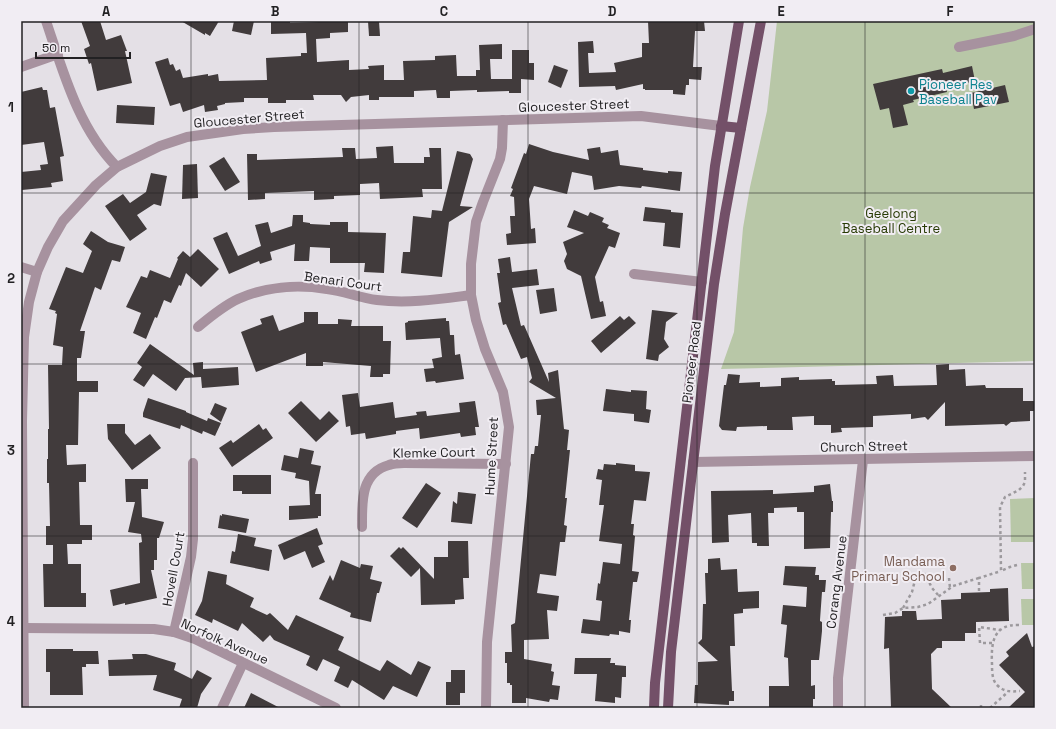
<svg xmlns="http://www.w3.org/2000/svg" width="1056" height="729" viewBox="0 0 1056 729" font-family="'Space Grotesk',sans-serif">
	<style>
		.park { fill: #b8c7a7 }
		.building { fill: #413b3c }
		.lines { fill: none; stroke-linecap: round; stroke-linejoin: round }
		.path { stroke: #9c999d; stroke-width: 2.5; stroke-dasharray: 3 3; stroke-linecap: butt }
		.minor { stroke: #a7929f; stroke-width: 10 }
		.major { stroke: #735068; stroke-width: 10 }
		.grid { fill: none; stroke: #222123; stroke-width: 1; stroke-opacity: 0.55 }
		.culture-dot { fill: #0f9aa8; stroke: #f1edf3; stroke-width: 1.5 }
		.education-dot { fill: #8d6e63; stroke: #f1edf3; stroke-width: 1.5 }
		.labels { text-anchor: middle; stroke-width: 4; stroke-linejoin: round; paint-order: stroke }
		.culture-label { font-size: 13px; fill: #0d838f; stroke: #f1edf3; text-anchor: start }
		.street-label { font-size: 13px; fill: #222123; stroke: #f1edf3 }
		.park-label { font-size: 13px; fill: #283b05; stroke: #f1edf3 }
		.education-label { font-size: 13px; fill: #785e54; stroke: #f1edf3; text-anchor: end }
		.neatline { fill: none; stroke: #222123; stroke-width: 1.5 }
		.grid-label { font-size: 13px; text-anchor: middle; font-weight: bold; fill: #222123 }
	</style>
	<rect width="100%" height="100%" fill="#e4e0e6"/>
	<g class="park">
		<path d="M 777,21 L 1035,21 L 1035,361 L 721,369 L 734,332 L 743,228 L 750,187 L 767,111 Z"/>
		<path d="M 1035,498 L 1035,542 L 1011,542 L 1010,499 Z"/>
		<path d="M 1021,563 L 1035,563 L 1035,589 L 1022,589 Z"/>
		<path d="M 1021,599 L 1035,599 L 1035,625 L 1022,625 Z"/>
	</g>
	<g class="building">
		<path d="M 81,21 L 100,21 L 106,40 L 121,35 L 127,51 L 125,51 L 132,83 L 97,91 L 91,63 L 89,64 L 84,49 L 90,46 Z"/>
		<path d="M 181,21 L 219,21 L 210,36 L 205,33 L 205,35 Z"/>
		<path d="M 234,21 L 254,21 L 251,35 L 232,31 Z"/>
		<path d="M 271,21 L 290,21 L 290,23 L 348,21 L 348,32 L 330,33 L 330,38 L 316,39 L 317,62 L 349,60 L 349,70 L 369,69 L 368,66 L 384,65 L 384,80 L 404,80 L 403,61 L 435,60 L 435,56 L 456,55 L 457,76 L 476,76 L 476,70 L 480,70 L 479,45 L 502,44 L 502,59 L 490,59 L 491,79 L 512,79 L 512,50 L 529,50 L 529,63 L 534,63 L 534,80 L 521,79 L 521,93 L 509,93 L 509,91 L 477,92 L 477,90 L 450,91 L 450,98 L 437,98 L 436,90 L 414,91 L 414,97 L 379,97 L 379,100 L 369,100 L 369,95 L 351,97 L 346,102 L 341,95 L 313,95 L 314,100 L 286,100 L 286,103 L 268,103 L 268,98 L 244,98 L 244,102 L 225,103 L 225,104 L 217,106 L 218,110 L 205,112 L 204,105 L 183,112 L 180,103 L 170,106 L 155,62 L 168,58 L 170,65 L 173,64 L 176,71 L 180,69 L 183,78 L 208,74 L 208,76 L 218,74 L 219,81 L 267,80 L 266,58 L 301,56 L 301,53 L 307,53 L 306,33 L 271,34 Z"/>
		<path d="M 368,21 L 379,21 L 380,36 L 369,36 Z"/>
		<path d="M 648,21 L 704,21 L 705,31 L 695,31 L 693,67 L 702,67 L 701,80 L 689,79 L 689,85 L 686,85 L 685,95 L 673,94 L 673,90 L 645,90 L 645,89 L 643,89 L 643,84 L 616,90 L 615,86 L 579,87 L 578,42 L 593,41 L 594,53 L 588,53 L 589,73 L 616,72 L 614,63 L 642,57 L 642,43 L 649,43 Z"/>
		<path d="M 554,65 L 568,70 L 561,88 L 548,82 Z"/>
		<path d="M 972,66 L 975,81 L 946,88 L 947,92 L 913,100 L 914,102 L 903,105 L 908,125 L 893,128 L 889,108 L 880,110 L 873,84 L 942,69 L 943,73 Z"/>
		<path d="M 1005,85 L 1009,102 L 974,109 L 971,93 Z"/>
		<path d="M 42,87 L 43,90 L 47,90 L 50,108 L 55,107 L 64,156 L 60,157 L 63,181 L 51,183 L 52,187 L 22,190 L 21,172 L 41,170 L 40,165 L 48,164 L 44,142 L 21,145 L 21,92 Z"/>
		<path d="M 117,105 L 155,107 L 154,125 L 116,123 Z"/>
		<path d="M 529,144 L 553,152 L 589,160 L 587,149 L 600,147 L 601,153 L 618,150 L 620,165 L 643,168 L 643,170 L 668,173 L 668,171 L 682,172 L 680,191 L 642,186 L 641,188 L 619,186 L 594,190 L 592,176 L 572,172 L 567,194 L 534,186 L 529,199 L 531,229 L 535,228 L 536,243 L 507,245 L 506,234 L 511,233 L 510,216 L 515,216 L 514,197 L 510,196 L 513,189 L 511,188 L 524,153 L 526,154 Z"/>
		<path d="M 393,146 L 394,163 L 424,163 L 424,157 L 430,157 L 429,148 L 441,148 L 442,189 L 422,189 L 423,197 L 380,199 L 379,183 L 360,184 L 360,195 L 334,196 L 334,199 L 314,200 L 314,191 L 265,193 L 265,199 L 248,200 L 247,154 L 257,154 L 257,160 L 343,157 L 342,148 L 355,148 L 356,159 L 377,158 L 376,147 Z"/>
		<path d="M 457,151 L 470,154 L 473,159 L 460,206 L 473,207 L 449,222 L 442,277 L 401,273 L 403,252 L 410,252 L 413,216 L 431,218 L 432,210 L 442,211 Z"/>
		<path d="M 224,157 L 240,182 L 225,191 L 209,166 Z"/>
		<path d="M 197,164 L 198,198 L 182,199 L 183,165 Z"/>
		<path d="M 151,173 L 167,176 L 161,206 L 154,204 L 137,215 L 147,229 L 130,241 L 105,206 L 123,194 L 130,203 L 146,192 Z"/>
		<path d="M 645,207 L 671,210 L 671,212 L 683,213 L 680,248 L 663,246 L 665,223 L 643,221 Z"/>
		<path d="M 574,210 L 588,216 L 590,212 L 604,218 L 602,222 L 609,225 L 607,228 L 620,233 L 615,248 L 609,246 L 595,277 L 600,302 L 603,301 L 606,316 L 591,319 L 581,276 L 567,269 L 564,261 L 567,254 L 563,242 L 584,233 L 567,227 Z"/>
		<path d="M 293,215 L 303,215 L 303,222 L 310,223 L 310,224 L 330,225 L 330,222 L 348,222 L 348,232 L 386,233 L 384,273 L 364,272 L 365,263 L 330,263 L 330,248 L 310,247 L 309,261 L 294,261 L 295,244 L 270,252 L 272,260 L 260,264 L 259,261 L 229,274 L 213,238 L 227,232 L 238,256 L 261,246 L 255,225 L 268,222 L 271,233 L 292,226 Z"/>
		<path d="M 91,231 L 108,242 L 125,247 L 120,262 L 112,260 L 101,290 L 95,287 L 80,331 L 85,331 L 81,358 L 77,358 L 77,381 L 98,381 L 98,392 L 79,392 L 78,445 L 66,445 L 67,465 L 86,464 L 86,482 L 79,482 L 80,525 L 92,525 L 92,540 L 82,540 L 82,544 L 67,544 L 68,564 L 81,564 L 81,593 L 86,593 L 86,607 L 44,607 L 43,564 L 53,564 L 53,545 L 46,545 L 46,526 L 50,526 L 49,483 L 47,483 L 47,459 L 48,459 L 48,429 L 49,429 L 48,365 L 62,365 L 63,347 L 53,345 L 57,314 L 55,313 L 56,311 L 49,309 L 66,267 L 83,273 L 92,251 L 83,244 Z"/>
		<path d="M 198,249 L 219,269 L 201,287 L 186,273 L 181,286 L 179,285 L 171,303 L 164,300 L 157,318 L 155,317 L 146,339 L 133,333 L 141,313 L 126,307 L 141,276 L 147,278 L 150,270 L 170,278 L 178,259 L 177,258 L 183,251 L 190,257 Z"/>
		<path d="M 510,257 L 512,272 L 537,269 L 539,285 L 512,288 L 521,326 L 524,325 L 549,382 L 548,373 L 558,370 L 564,429 L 569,430 L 567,450 L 570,450 L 565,498 L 567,498 L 564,525 L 567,526 L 565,542 L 560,542 L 556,576 L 540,574 L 537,593 L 559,596 L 557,611 L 547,610 L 549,639 L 524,640 L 524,659 L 552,664 L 551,671 L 554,672 L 552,685 L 560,686 L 558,700 L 550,699 L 549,702 L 526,698 L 526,703 L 512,703 L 512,685 L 510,685 L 510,683 L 507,683 L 507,663 L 505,663 L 505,652 L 512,652 L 511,625 L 515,623 L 531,454 L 534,454 L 535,446 L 538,446 L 541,415 L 537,415 L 536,400 L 556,398 L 529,382 L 532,378 L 527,357 L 521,359 L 506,324 L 503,325 L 498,303 L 501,302 L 497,273 L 500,273 L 498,259 Z"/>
		<path d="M 554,288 L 557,311 L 540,314 L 536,290 Z"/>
		<path d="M 652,310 L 678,313 L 666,322 L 664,339 L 669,347 L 659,355 L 658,361 L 646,359 Z"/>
		<path d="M 304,312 L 318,312 L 318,324 L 338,324 L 338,319 L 352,320 L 351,326 L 383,326 L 383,341 L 391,341 L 390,374 L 383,374 L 383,377 L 370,377 L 371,366 L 323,362 L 323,366 L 306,366 L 306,353 L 256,372 L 241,332 L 262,324 L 260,319 L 273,315 L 279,331 L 304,322 Z"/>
		<path d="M 620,316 L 624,320 L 629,316 L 636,323 L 601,353 L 591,341 Z"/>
		<path d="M 446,318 L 446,321 L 449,321 L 450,335 L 454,335 L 455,355 L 460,354 L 464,379 L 436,383 L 435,381 L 426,382 L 424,369 L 434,368 L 432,359 L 442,357 L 440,338 L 406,340 L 405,323 L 408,322 L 408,321 Z"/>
		<path d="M 150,344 L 194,375 L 193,363 L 203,362 L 203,369 L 238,367 L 239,385 L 202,388 L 201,377 L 185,378 L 176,391 L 153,374 L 144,387 L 133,380 L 142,367 L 137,363 Z"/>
		<path d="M 949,364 L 949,370 L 965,369 L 966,386 L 985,385 L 986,388 L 1023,388 L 1023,401 L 1035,401 L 1035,411 L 1030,411 L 1030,421 L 1011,422 L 1006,426 L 1004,424 L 945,426 L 945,402 L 928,420 L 925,417 L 911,419 L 911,414 L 873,416 L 873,427 L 841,428 L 842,432 L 831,433 L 831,425 L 814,425 L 814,416 L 792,417 L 793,430 L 767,430 L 767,426 L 737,427 L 736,431 L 722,430 L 719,426 L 724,385 L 726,385 L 728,374 L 740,375 L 739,383 L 760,382 L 760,387 L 781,386 L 781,378 L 799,377 L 799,380 L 832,379 L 832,381 L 835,381 L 835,385 L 877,384 L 876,376 L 893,375 L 894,386 L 937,385 L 936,365 Z"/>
		<path d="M 606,389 L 631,392 L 631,390 L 647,391 L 646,409 L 651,410 L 649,423 L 634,421 L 634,414 L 603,411 Z"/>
		<path d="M 358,393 L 360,407 L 393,402 L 395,418 L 417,415 L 416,412 L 426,411 L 427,416 L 460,412 L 459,403 L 475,401 L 479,427 L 475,427 L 476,435 L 461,437 L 460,433 L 420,439 L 419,428 L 396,431 L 396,434 L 366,439 L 365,433 L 351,435 L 350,426 L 346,427 L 342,395 Z"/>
		<path d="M 148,398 L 186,411 L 186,412 L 207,421 L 208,418 L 221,423 L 215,436 L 203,431 L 202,434 L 181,425 L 180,429 L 143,417 L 143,413 Z"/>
		<path d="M 301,401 L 320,420 L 329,411 L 339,421 L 316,442 L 288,413 Z"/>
		<path d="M 215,403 L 227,408 L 221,422 L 210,414 Z"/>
		<path d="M 107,424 L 125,424 L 125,433 L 135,445 L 150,434 L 161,448 L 132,470 L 108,439 Z"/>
		<path d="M 259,424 L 263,430 L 266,428 L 273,438 L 232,467 L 219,448 L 231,440 L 233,443 Z"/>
		<path d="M 300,448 L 314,451 L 311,464 L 321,466 L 315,494 L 321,494 L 321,516 L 318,516 L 318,518 L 289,520 L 289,506 L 310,505 L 309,481 L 295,478 L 296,473 L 281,470 L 284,455 L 298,458 Z"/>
		<path d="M 616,463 L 635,465 L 635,471 L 650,472 L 646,501 L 634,500 L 631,524 L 634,524 L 633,535 L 635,536 L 632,571 L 639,572 L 637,582 L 633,582 L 629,620 L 631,620 L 630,633 L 619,631 L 619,635 L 610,634 L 609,636 L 581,633 L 583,619 L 600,621 L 602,601 L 596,600 L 598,583 L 600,584 L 603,562 L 620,564 L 622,544 L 599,541 L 604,505 L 599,505 L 602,480 L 596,479 L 598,469 L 603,470 L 604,464 L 616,465 Z"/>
		<path d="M 233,475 L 271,475 L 271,494 L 242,494 L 242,491 L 233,491 Z"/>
		<path d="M 125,479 L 148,479 L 148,489 L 141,489 L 142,517 L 164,522 L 159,538 L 157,538 L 157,560 L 154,560 L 154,570 L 151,570 L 157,598 L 125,605 L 125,603 L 113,606 L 110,590 L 140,583 L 139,543 L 142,542 L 141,534 L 128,532 L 135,502 L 126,502 Z"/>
		<path d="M 426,483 L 441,493 L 417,528 L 402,518 Z"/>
		<path d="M 830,484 L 832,501 L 833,501 L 833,512 L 831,512 L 830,548 L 804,549 L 804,512 L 797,512 L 797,507 L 774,508 L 774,513 L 768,513 L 769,546 L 757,546 L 757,543 L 752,543 L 751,513 L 728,515 L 729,542 L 712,543 L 711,491 L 773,490 L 773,494 L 814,492 L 814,486 Z"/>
		<path d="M 458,492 L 476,494 L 472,524 L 451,522 L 453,501 L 457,504 Z"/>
		<path d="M 222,514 L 249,519 L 246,533 L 218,528 L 220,515 L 222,516 Z"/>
		<path d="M 317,528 L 323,544 L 318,546 L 325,562 L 312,568 L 305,551 L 284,560 L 278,545 Z"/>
		<path d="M 238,534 L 256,538 L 254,546 L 272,550 L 269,571 L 230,563 L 232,551 L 235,552 Z"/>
		<path d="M 448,541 L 468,541 L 469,578 L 463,578 L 464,599 L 455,600 L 455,604 L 421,605 L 420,568 L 411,577 L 390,556 L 399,547 L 401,549 L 403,547 L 434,579 L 434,557 L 448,557 Z"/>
		<path d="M 720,558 L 721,570 L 737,569 L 738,592 L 759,591 L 759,608 L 743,609 L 743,613 L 734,614 L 735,646 L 730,646 L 732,691 L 734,691 L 734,701 L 729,701 L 729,705 L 694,703 L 695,685 L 698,685 L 698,662 L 718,661 L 698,643 L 702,639 L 703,604 L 706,604 L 705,573 L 708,573 L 708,559 Z"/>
		<path d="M 341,560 L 360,568 L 361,564 L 373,566 L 370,579 L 382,582 L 379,593 L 377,593 L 371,622 L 350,617 L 351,613 L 319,599 L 330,575 L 333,581 Z"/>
		<path d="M 785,566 L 816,567 L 815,575 L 819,575 L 819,580 L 826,580 L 825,592 L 822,592 L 820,620 L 820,621 L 822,622 L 822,631 L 819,660 L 811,660 L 811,686 L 815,685 L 815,699 L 813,699 L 813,708 L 769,708 L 769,686 L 789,686 L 788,658 L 784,657 L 787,625 L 781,624 L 783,605 L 806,607 L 807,587 L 783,585 Z"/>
		<path d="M 208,571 L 227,575 L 226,584 L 254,598 L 250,607 L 267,615 L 270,613 L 288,630 L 296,615 L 344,637 L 338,650 L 380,671 L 387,660 L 411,675 L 418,661 L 431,667 L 417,697 L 393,686 L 384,700 L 352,680 L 348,688 L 334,681 L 340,667 L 323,659 L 317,671 L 306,665 L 310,656 L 274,640 L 270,635 L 263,642 L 242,623 L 238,631 L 213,619 L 212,623 L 195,615 L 202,601 Z"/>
		<path d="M 1008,588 L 1009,621 L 976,622 L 976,633 L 965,633 L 965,641 L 942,641 L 942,648 L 937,648 L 931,654 L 932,689 L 952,708 L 891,708 L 889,648 L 884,649 L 885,617 L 902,616 L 902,611 L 916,611 L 917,620 L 942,619 L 941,600 L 961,599 L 961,593 L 990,592 L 990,589 Z"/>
		<path d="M 1027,633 L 1032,647 L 1035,646 L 1035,708 L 1008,708 L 1025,692 L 999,665 L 1009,656 L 1006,652 Z"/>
		<path d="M 46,649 L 73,649 L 73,651 L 98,651 L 99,664 L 86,664 L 86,667 L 82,667 L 83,695 L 50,695 L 50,672 L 46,672 Z"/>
		<path d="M 132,654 L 146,654 L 176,663 L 174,670 L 192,679 L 197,670 L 212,678 L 201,694 L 197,708 L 179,708 L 182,699 L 153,690 L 157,675 L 109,676 L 108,660 L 133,659 Z"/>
		<path d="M 575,658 L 611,658 L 610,663 L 615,663 L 615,665 L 626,666 L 626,677 L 622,677 L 621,698 L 615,697 L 615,703 L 595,701 L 597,674 L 574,674 Z"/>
		<path d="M 451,670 L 465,670 L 465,693 L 460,693 L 460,705 L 446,705 L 446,682 L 451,682 Z"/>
		<path d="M 251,693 L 280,708 L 244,708 Z"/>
	</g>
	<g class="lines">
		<g class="path">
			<path d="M 1017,565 L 1010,567 L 1001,571 L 1000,507 L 1005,497 L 1019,490 L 1023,486 L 1025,482 L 1025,472"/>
			<path d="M 949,578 L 950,588"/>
			<path d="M 979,591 L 979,578 L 1001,571"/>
			<path d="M 903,608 L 912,592 L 916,576 L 925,574 L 932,588 L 939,596"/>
			<path d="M 883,615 L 895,613 L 903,608 L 918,607 L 928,604 L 953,586 L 979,578"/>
			<path d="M 1019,625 C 993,624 991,643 992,664 C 992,671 992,680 997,685 C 1004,692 1011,692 1020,691"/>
			<path d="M 992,643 L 980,643 L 979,627 L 1000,630"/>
			<path d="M 981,705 L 981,708"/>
			<path d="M 990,708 L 1008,692"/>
		</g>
		<g class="minor">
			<path d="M 46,21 C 63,71 78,128 117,167"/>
			<path d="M 959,47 L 1014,36 L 1035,29"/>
			<path d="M 21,67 L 58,54"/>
			<path d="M 21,267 L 37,272"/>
			<path d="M 634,274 L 702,282"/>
			<path d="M 198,327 C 210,317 223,306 238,299 C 265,287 297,284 327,289 C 344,291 360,298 377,300 C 408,304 440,299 471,295"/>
			<path d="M 693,462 L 1035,456"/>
			<path d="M 362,527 C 362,503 360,473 389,465 C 394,463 399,463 404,463 L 506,464"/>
			<path d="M 24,628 L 154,629 L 174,632 L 195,639 L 336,708"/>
			<path d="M 174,632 L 191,557 L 193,539 L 193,463"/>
			<path d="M 24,708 L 22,421 L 24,337 L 29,302 L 37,272 L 48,247 L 63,221 L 96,185 L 117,167 L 160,146 L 187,137 L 243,129 L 274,127 L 641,116 L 721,126"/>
			<path d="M 222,708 L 243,663"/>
			<path d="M 486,708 L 487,642 L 509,427 L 503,392 L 485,349 L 476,320 L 471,295 L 471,264 L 476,222 L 483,202 L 500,159 L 502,148 L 503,120"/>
			<path d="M 838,708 L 838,678 L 863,460"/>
		</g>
		<g class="major">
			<path d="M 721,126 L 741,128"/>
			<path d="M 654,708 L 655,683 L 715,166 L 739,21"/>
			<path d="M 668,708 L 671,652 L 714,284 L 725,214 L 761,21"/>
		</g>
	</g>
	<path class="grid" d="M 191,21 L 191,708M 359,21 L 359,708M 528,21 L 528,708M 697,21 L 697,708M 865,21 L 865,708M 21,193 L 1035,193M 21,364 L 1035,364M 21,536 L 1035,536"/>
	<circle class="culture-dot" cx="911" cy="91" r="4"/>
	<circle class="education-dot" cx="953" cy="568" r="4"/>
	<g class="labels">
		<g class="culture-label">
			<text x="919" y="89">Pioneer Res<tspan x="919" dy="15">Baseball Pav</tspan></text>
		</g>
		<g class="street-label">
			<text transform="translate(574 105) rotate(-2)" y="5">Gloucester Street</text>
			<text transform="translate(249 118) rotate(-5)" y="5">Gloucester Street</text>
			<text transform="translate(343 281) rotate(8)" y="5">Benari Court</text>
			<text transform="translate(691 362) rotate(-83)" y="5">Pioneer Road</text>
			<text transform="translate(864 446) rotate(-1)" y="5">Church Street</text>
			<text transform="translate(434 452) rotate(-1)" y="5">Klemke Court</text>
			<text transform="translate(491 456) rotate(-87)" y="5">Hume Street</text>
			<text transform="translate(173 569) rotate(-80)" y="5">Hovell Court</text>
			<text transform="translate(836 582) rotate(-83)" y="5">Corang Avenue</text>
			<text transform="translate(225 641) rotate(24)" y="5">Norfolk Avenue</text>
		</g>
		<g class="park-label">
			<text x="891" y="218">Geelong<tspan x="891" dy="15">Baseball Centre</tspan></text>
		</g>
		<g class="education-label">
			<text x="945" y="566">Mandama<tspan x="945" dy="15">Primary School</tspan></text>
		</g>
	</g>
	<rect width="1056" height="729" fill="none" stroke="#f1edf3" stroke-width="44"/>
	<path d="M36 52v6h94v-6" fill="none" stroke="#222123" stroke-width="2"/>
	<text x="42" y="52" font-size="12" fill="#222123" stroke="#f1edf3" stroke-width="3" paint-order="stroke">50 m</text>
	<rect x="22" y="22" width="1012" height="685" class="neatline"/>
	<g class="grid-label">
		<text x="106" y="16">A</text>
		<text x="275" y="16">B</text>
		<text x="444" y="16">C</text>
		<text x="612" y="16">D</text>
		<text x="781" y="16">E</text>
		<text x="950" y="16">F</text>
		<text x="11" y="112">1</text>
		<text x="11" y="283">2</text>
		<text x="11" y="455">3</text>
		<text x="11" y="626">4</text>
	</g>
</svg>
